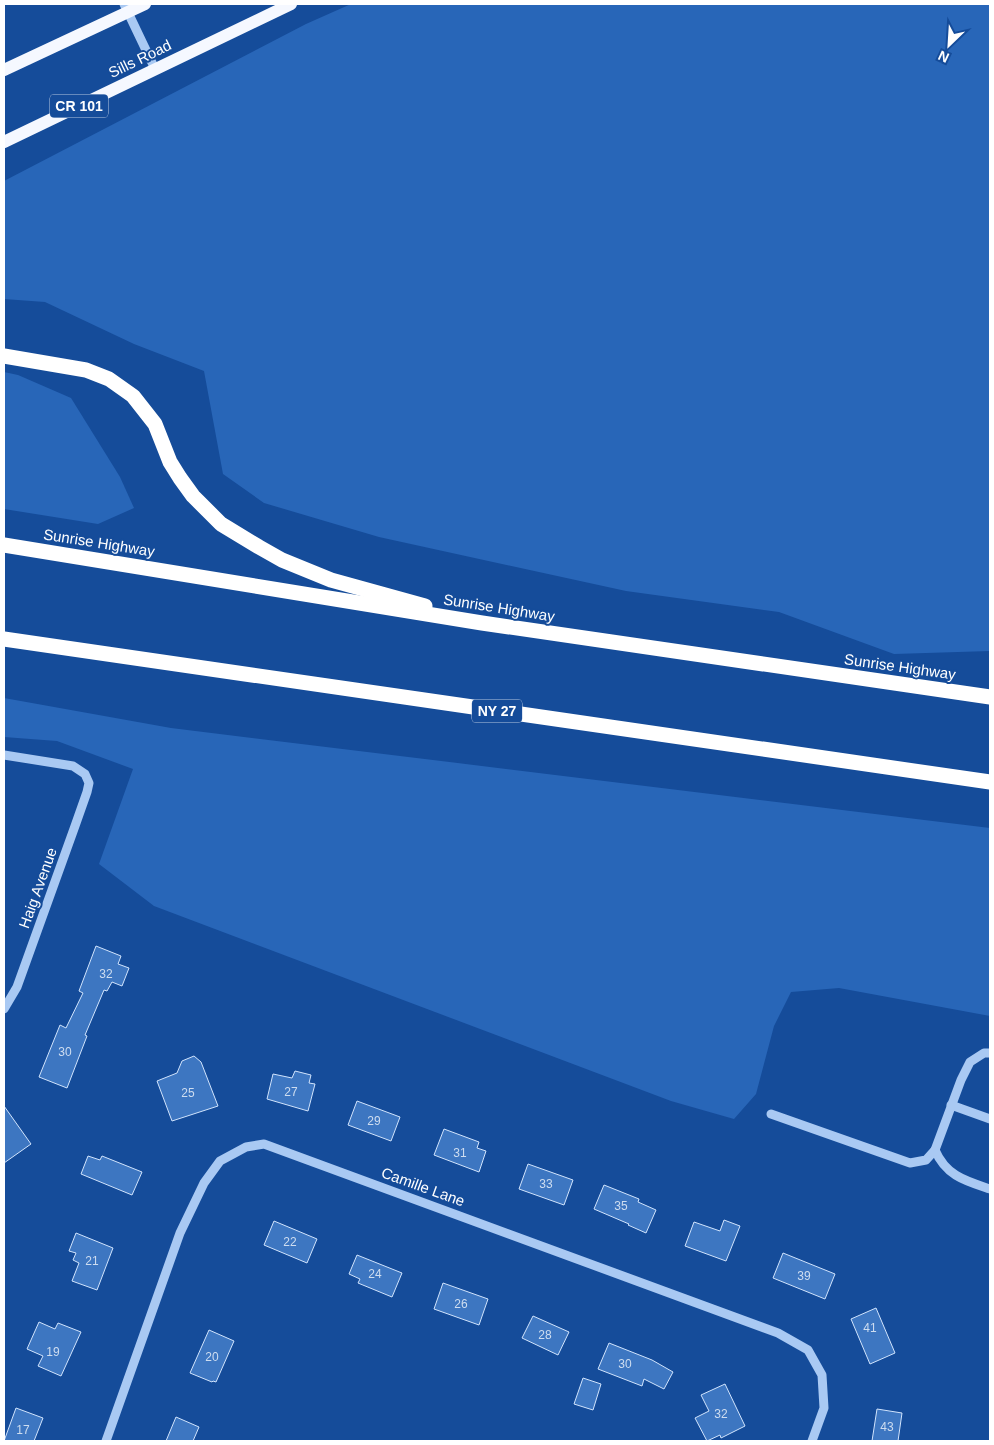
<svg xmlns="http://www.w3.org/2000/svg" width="994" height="1445" viewBox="0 0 994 1445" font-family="Arial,sans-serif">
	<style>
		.green { fill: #2866b8 }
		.building { fill: #3d76c1; stroke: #d1e4fd }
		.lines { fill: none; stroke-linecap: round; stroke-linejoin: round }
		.minor { stroke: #a9c9f3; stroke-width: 9 }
		.major { stroke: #f5f8ff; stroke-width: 12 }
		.highway { stroke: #fff; stroke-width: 15 }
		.labels { text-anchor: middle; stroke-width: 4; stroke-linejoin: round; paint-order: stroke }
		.number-label { font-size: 12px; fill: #ceddf0 }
		.shield { fill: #154c9a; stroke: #b9c9e1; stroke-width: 1 }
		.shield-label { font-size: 14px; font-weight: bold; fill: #fff }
		.street-label { font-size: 15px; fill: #fff; stroke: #154c9a }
	</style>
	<rect width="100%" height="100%" fill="#154c9a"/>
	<g class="green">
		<path d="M 351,4 L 990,4 L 990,651 L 894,654 L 779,612 L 626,591 L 379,537 L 264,503 L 223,474 L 204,371 L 134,344 L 45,302 L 4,299 L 4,181 L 306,24 Z"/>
		<path d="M 4,372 L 18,375 L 71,398 L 120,477 L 134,508 L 98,524 L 4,509 Z"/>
		<path d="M 4,698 L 171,728 L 990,828 L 990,1016 L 839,988 L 791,992 L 774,1026 L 756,1094 L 734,1119 L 671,1101 L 154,906 L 99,864 L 133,769 L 57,741 L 4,737 Z"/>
	</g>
	<g class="building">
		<path d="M 96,946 L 121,956 L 118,964 L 129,968 L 122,986 L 112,982 L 107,991 L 104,990 L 85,1035 L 87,1036 L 67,1088 L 39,1077 L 60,1025 L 66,1028 L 83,993 L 79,991 Z"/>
		<path d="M 194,1056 L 201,1062 L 218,1106 L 172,1121 L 157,1081 L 177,1073 L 182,1061 Z"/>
		<path d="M 295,1071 L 311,1075 L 309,1083 L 315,1084 L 308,1111 L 267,1099 L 273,1074 L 292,1078 Z"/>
		<path d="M 357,1101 L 400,1117 L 391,1141 L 348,1125 Z"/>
		<path d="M 4,1106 L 31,1144 L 4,1163 Z"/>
		<path d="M 444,1129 L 479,1142 L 477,1148 L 486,1151 L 479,1172 L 434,1155 Z"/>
		<path d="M 88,1156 L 100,1160 L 102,1156 L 142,1172 L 132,1195 L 81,1174 Z"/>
		<path d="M 528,1164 L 573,1180 L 564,1205 L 519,1189 Z"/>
		<path d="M 604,1185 L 639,1199 L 638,1202 L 656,1210 L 646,1233 L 628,1225 L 629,1224 L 594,1209 Z"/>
		<path d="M 724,1220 L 740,1226 L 726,1261 L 685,1246 L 694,1222 L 720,1231 Z"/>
		<path d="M 274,1221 L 317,1239 L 307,1263 L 264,1245 Z"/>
		<path d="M 76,1233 L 113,1248 L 97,1290 L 72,1281 L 79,1263 L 73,1260 L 76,1253 L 69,1251 Z"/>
		<path d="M 783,1253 L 835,1274 L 825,1299 L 773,1278 Z"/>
		<path d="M 357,1255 L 402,1273 L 392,1297 L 358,1283 L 360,1279 L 349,1274 Z"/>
		<path d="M 443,1283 L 488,1299 L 479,1325 L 434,1309 Z"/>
		<path d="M 876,1308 L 895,1353 L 870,1364 L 851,1319 Z"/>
		<path d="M 533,1316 L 569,1332 L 558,1355 L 522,1338 Z"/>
		<path d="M 39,1322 L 55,1329 L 58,1323 L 81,1332 L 61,1376 L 38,1366 L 43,1356 L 27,1349 Z"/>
		<path d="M 209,1330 L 234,1341 L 216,1382 L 213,1381 L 212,1382 L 190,1373 Z"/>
		<path d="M 609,1343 L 652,1360 L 673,1372 L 664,1389 L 644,1379 L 642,1386 L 598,1369 Z"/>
		<path d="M 583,1378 L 601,1384 L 593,1410 L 574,1404 Z"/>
		<path d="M 725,1384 L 745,1426 L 721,1438 L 720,1435 L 707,1441 L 695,1418 L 709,1411 L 701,1395 Z"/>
		<path d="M 16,1408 L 43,1418 L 34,1441 L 4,1441 Z"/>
		<path d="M 877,1409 L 902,1413 L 898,1441 L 872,1441 Z"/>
		<path d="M 176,1417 L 199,1427 L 193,1441 L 166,1441 Z"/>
	</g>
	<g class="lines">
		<g class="minor">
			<path d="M 124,4 L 155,69"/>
			<path d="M 4,755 L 73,766 L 85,774 L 89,783 L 87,792 L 75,826 L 17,987 L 4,1009"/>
			<path d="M 990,1053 L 984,1053 L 970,1062 L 961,1080 L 935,1150 C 946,1176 966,1181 990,1189"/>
			<path d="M 951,1105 L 990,1119"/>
			<path d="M 771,1114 L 910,1163 L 926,1160 L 935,1150"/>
			<path d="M 106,1441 L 180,1233 L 204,1183 L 220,1161 L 246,1147 L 264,1144 L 778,1333 L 808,1350 L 822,1375 L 824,1408 L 812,1441"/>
		</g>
		<g class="major">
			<path d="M 4,70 L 145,4"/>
			<path d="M 4,142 L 291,4"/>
		</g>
		<g class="highway">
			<path d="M 4,356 L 86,370 L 109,379 L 133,396 L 155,424 L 170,462 L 180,478 L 193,496 L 221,524 L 259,547 L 282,560 L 331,580 L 425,606"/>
			<path d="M 4,545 L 482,623 L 990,697"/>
			<path d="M 4,639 L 990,782"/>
		</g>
	</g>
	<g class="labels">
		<g class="number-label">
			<text x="106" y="978">32</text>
			<text x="65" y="1056">30</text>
			<text x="291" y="1096">27</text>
			<text x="188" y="1097">25</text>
			<text x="374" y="1125">29</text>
			<text x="460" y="1157">31</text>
			<text x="546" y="1188">33</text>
			<text x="621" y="1210">35</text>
			<text x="290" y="1246">22</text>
			<text x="92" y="1265">21</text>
			<text x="375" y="1278">24</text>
			<text x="804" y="1280">39</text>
			<text x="461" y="1308">26</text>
			<text x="870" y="1332">41</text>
			<text x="545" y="1339">28</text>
			<text x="53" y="1356">19</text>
			<text x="212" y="1361">20</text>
			<text x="625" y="1368">30</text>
			<text x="721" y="1418">32</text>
			<text x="887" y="1431">43</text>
			<text x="23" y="1434">17</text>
		</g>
		<g class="shield">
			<rect x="50" y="94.5" width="58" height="23" rx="4"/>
			<rect x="472" y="699.5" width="50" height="23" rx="4"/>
		</g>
		<g class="shield-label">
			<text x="79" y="111">CR 101</text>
			<text x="497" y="716">NY 27</text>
		</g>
		<g class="street-label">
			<text transform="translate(140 59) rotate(-26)" y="5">Sills Road</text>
			<text transform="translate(99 543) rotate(9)" y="5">Sunrise Highway</text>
			<text transform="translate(499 608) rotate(9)" y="5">Sunrise Highway</text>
			<text transform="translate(900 667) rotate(8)" y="5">Sunrise Highway</text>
			<text transform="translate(38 888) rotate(-70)" y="5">Haig Avenue</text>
			<text transform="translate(423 1187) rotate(20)" y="5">Camille Lane</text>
		</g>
	</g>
	<rect width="994" height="1445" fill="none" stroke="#ffffff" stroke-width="10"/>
	<g transform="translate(949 45) rotate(205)" stroke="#154c9a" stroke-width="4" paint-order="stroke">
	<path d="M0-4L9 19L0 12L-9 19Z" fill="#ffffff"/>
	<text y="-8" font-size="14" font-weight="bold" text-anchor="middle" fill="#ffffff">N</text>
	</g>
</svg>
